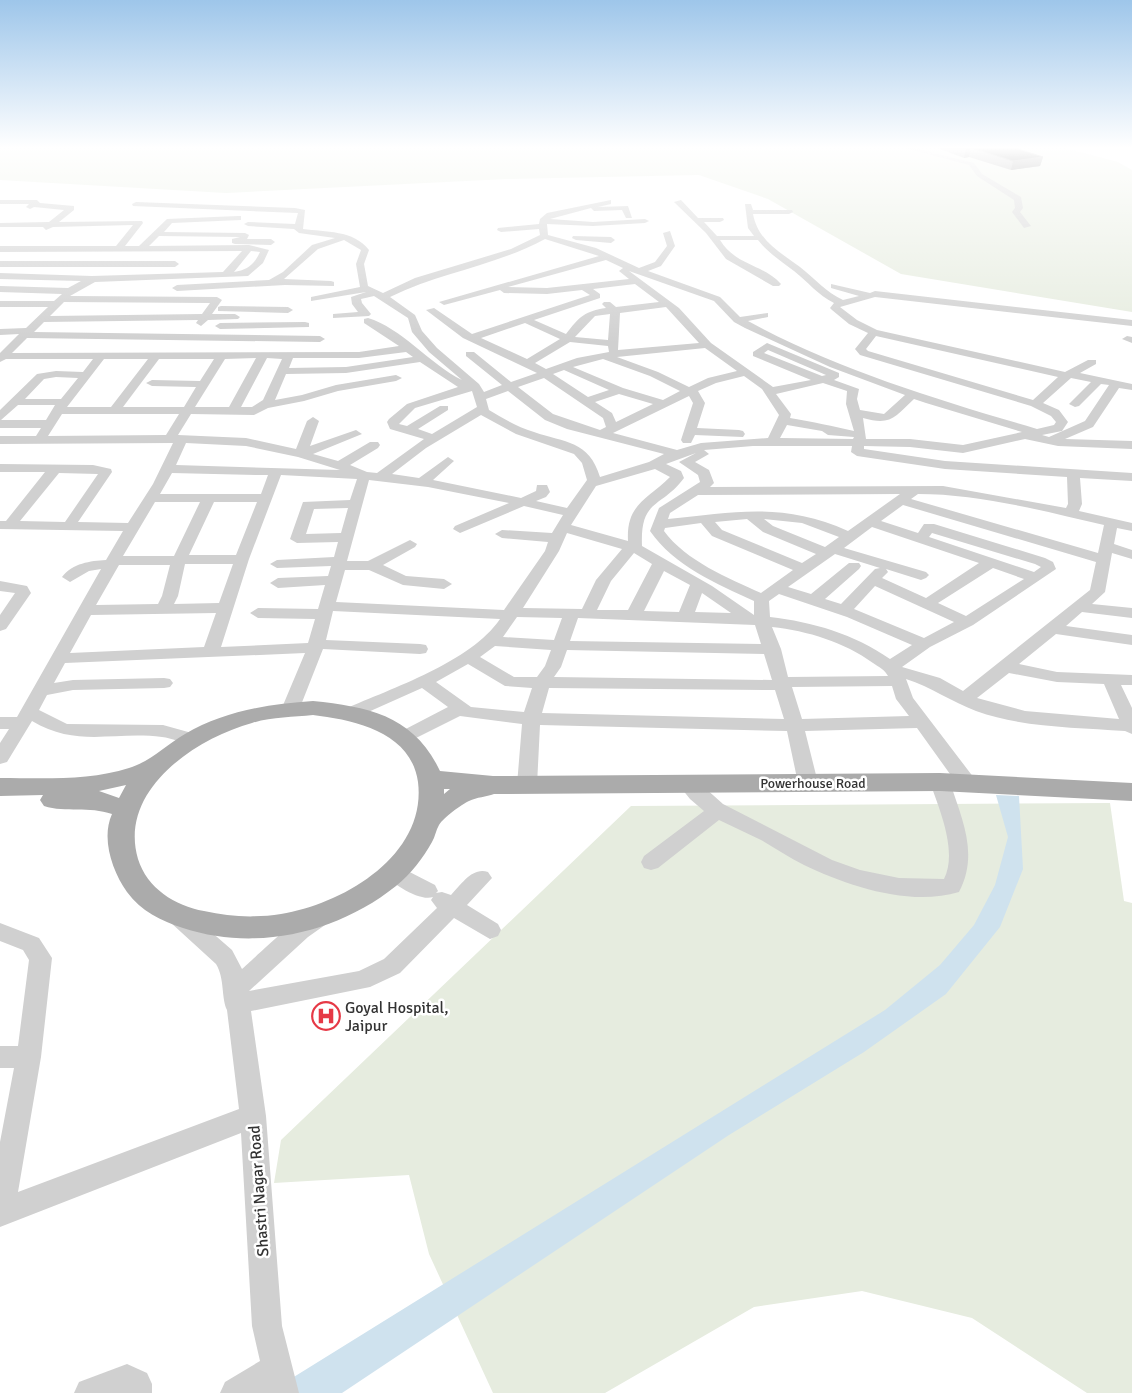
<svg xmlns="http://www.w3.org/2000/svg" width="1132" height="1393" viewBox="0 0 1132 1393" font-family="Signika,sans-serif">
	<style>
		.green { fill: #e6ecdf }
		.water { fill: #cfe2ee }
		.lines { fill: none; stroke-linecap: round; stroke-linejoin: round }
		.minor { fill: #d0d0d0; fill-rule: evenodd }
		.major { fill: #ababab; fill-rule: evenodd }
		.wall { fill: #8c8c8c }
		.shaded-wall { fill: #5f5f5f }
		.building { fill: #1a1a1a; stroke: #5f5f5f }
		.labels { text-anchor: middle; stroke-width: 5; stroke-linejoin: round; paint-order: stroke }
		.street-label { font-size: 14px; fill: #333; stroke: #fff }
		.near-poi-label { font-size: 16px; fill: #333; stroke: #fff; text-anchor: start }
		.near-street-label { font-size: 16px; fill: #333; stroke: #fff }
	</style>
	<rect width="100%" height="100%" fill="#fff"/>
	<g class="green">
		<path d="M 0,148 L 1065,148 L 1118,162 L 1132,170 L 1132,312 L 901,274 L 768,199 L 699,175 L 506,179 L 226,193 L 0,180 Z"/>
		<path d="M 1110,803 L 1124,901 L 1132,903 L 1132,1393 L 1087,1393 L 972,1318 L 862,1291 L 754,1307 L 605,1393 L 493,1393 L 429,1254 L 409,1175 L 274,1183 L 281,1140 L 631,806 Z"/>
	</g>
	<path class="water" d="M 996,795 L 1019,796 L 1023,869 L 1000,927 L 946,994 L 864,1052 L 729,1135 L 342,1393 L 268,1393 L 885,1010 L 940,965 L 974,925 L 995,885 L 1008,837 Z"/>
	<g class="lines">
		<g class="minor">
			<path d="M 905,148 L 914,148 L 974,163 L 982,174 L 1021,197 L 1023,208 L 1020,212 L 1031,226 L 1024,228 L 1012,212 L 1015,208 L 1014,200 L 977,176 L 969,165 Z"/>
			<path d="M 0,200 L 37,200 L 40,203 L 74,206 L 74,210 L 59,222 L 142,221 L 143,223 L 125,246 L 139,246 L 167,219 L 238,216 L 241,216 L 241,220 L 172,223 L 164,232 L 245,233 L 249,235 L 247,239 L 271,239 L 275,242 L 271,245 L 235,244 L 232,243 L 232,239 L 240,237 L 159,236 L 149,246 L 249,245 L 269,250 L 263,263 L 248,276 L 95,282 L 70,296 L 217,297 L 222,300 L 212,314 L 235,314 L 240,317 L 238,319 L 208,320 L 201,326 L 196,323 L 198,320 L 44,322 L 34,332 L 320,336 L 325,339 L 320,342 L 27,338 L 12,353 L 359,352 L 399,346 L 364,323 L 364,319 L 368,318 C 400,327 431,365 462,380 L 429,352 L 412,332 L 408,318 L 374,296 L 361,299 L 362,303 L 371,314 L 369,316 L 333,318 L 333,314 L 358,312 L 352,304 L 351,297 L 366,292 L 311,301 L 311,297 L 360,287 L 356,264 L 361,250 L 344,240 L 318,249 L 284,279 L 331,281 L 334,282 L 334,286 L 285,285 L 177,291 L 172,288 L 177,285 L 269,280 L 283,272 L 312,245 L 335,238 L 299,233 L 294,229 L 248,226 L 244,224 L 248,222 L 295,224 L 298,213 L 133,206 L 132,204 L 136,202 L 295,208 L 305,210 L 303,229 C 325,232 354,230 369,250 L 364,264 L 368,286 L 383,293 L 415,278 L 511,249 L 540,235 L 539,229 L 501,232 L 497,230 L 498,228 L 539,224 L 540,219 L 547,213 L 611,200 L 611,204 L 598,207 L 628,206 L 632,218 L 626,218 L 622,210 L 594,211 L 591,208 L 550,219 L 593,222 L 645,219 L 649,221 L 645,223 L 593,226 L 547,224 L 548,235 L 596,248 L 639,268 L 655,262 L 667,246 L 663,233 L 670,231 L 675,246 L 661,266 L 648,271 L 720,297 L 740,317 L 768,313 L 768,317 L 748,321 C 838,370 939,400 1037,429 L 1054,425 L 1056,422 L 1051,416 L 1031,406 L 860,355 L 855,349 L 868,333 L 849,324 L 832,310 L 830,308 L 834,303 C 818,295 808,282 794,271 C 781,261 768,253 758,240 L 720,240 C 736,266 763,264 781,284 L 779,286 L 773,286 L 726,259 L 706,233 L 674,202 L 681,200 L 698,218 L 723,218 L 724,220 L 720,222 L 704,222 L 717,236 L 754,236 L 748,228 L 745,204 L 751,204 L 753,210 L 792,210 L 793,212 L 789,214 L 753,214 C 758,241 780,252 800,267 C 815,279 826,292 843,300 L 859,296 L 831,288 L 831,284 L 870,293 L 875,291 L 1132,320 L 1132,326 L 875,297 L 840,307 L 857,320 L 877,330 L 1065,372 L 1088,360 L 1096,360 L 1096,364 L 1080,373 L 1132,384 L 1132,390 L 1119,388 L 1093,427 L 1065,439 L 1132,441 L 1132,449 L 1058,446 L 1025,439 L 963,453 L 910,447 L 864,446 L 864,449 L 945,461 L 1132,473 L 1132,481 L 1080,478 L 1082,504 L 1079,511 L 1132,523 L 1132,531 L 1117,528 L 1114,544 L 1132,550 L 1132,559 L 1112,553 L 1105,592 L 1092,604 L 1132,608 L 1132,618 L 1082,612 L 1066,626 L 1132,635 L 1132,645 L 1056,634 L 1019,664 L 1057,672 L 1132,675 L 1132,685 L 1121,685 L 1132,708 L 1132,734 L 1125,731 C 1075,727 1024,728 976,711 C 952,702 931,687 906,679 L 913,698 L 974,778 L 977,783 L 974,788 L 967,790 L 960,788 L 917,728 L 805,731 L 818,783 L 815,788 L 808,790 L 801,788 L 798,783 L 787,731 L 540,725 L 537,785 L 534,790 L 527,792 L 520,790 L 517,785 L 522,724 L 460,716 L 410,741 L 404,743 L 398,741 L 395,737 L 398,733 L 448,707 L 422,688 L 357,717 L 345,717 L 342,713 L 345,709 C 392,688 471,662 500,619 L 333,611 L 326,640 L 420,644 L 426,645 L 428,649 L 426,653 L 420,654 L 323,649 L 299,710 L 296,714 L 284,714 L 281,710 L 305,653 L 65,663 L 54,683 L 73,680 L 164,678 L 170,679 L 173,683 L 170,687 L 164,688 L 73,690 L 47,695 L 39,710 L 67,724 L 163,725 L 199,735 L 202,739 L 199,743 C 187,747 174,738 162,737 C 114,731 77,748 32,721 L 7,762 L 0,764 L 0,743 L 9,729 L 0,729 L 0,717 L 17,717 L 101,569 L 89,571 L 70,582 L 62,577 C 73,563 90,561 106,560 L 123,531 L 0,529 L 0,521 L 6,521 L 45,472 L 0,472 L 0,464 L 93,465 L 111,469 L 112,472 L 78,522 L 128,523 L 153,484 L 173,443 L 0,444 L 0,436 L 36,436 L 41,428 L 0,428 L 0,410 L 37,374 L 56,371 L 83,372 L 93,359 L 6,359 L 0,362 L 0,353 L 19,334 L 0,335 L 0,329 L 26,328 L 48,307 L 0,307 L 0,301 L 54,301 L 62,294 L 0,292 L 0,286 L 68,288 L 81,281 L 0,279 L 0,273 L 92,276 L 223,272 L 242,251 L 0,252 L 0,246 L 116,246 L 133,225 L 53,227 L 46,230 L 43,227 L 0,227 L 0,223 L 49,222 L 64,210 L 34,207 L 30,209 L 26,207 L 29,204 L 0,204 ZM 545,239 L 599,256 L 439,302 L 444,305 L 500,290 L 504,293 L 547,294 L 582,290 L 590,295 L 472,334 L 434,308 L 426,310 L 463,338 L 537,373 L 511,382 L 474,352 L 466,352 L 466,356 L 502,385 L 484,392 L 479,384 L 437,348 L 422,331 L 415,315 L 390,297 C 441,272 495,266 545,239 ZM 251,251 L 260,252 C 254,265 247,270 234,272 ZM 606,260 L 623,268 L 619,271 L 629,279 L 547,288 L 508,287 ZM 629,271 L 714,301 L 734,322 L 745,328 L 830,367 L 905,395 L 884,414 L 860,410 L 857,399 L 859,389 L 834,380 L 839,377 L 839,373 L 767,343 L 753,352 L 753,356 L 811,380 L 773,387 L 711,343 L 679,308 ZM 635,284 L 659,302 L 616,307 L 610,302 L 604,302 L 602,304 L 606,308 C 585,311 579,317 566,334 L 534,320 L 600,298 L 600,294 L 593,289 ZM 64,302 L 210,303 L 202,314 L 50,316 ZM 666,307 L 699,343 L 618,350 L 620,313 ZM 610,314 L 608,340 L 575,337 L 595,316 ZM 525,323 L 560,339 L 527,359 L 481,338 ZM 876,336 L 1058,377 L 1033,400 L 868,351 L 866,349 ZM 570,342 L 608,346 L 609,352 L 577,358 L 546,369 L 535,363 ZM 705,348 L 737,371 L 708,378 L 689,387 L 658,372 L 617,357 ZM 768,350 L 826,375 L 822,376 L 764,353 ZM 406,352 L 413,357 L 346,367 L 289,368 L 293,358 L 359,358 ZM 256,358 L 229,407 L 195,407 L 225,359 ZM 267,358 L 282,359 L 263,400 L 252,407 L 241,407 ZM 104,359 L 148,359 L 111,407 L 67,407 ZM 159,359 L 214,359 L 200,381 L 152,380 L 146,383 L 152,386 L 196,387 L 184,407 L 123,407 ZM 603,359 L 650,376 L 680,391 L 663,400 L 623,388 L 573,367 ZM 420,362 L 458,387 L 407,404 L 389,419 L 387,422 L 390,429 L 424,439 L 377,473 L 367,472 L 350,465 L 378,448 L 380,445 L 378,442 L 370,442 L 338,461 L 313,454 L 362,434 L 356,430 L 310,446 L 319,421 L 313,417 L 307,421 L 296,449 L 246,438 L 178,435 L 191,414 L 254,415 L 268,408 L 304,401 L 338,391 L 396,381 L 402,378 L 396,375 L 336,385 L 302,395 L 275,400 L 286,374 L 346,373 ZM 564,370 L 609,390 L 588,397 L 553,374 ZM 744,376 L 762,389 L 779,415 L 768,438 L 701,443 L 677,450 L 613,433 L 689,396 L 693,403 L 681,440 L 683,443 L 691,443 L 695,435 L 743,437 L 745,434 L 743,431 L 739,430 L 697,428 L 705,403 L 698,391 L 716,383 ZM 56,377 L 78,378 L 61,399 L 25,399 L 44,379 ZM 544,378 L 603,418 L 606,427 L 600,430 L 553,414 L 518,387 ZM 1071,378 L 1091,382 L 1069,404 L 1075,407 L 1079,406 L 1101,384 L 1109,385 L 1085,421 L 1049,437 L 1042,435 L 1062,431 L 1068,422 L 1059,410 L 1043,403 ZM 823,383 L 847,391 L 846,404 L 854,431 C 833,426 813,422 790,418 L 791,414 L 776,394 ZM 472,391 L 477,407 L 432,434 L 418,429 L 448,410 L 448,406 L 440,406 L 407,426 L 399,424 L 415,408 ZM 508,391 L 545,420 L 567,429 L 664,454 L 649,462 L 600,477 C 589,440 565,443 534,432 C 518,427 504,419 489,410 L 486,399 ZM 619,394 L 653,404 L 616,422 L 612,413 L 595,402 ZM 914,399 L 926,403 L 1022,432 L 963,445 L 910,439 L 866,439 L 863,418 C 891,426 895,417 914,399 ZM 18,405 L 55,405 L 46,420 L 1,420 ZM 62,414 L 179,414 L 166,435 L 48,436 ZM 481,415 L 516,434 L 574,454 L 582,463 L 587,480 L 567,508 L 536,501 L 546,497 L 550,492 L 547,485 L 537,485 L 536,491 L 521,498 L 433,480 L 454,461 L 448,457 L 419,478 L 392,474 L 426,448 ZM 787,425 L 822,431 L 828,435 L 854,437 L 853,439 L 780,438 ZM 186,443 L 246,446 L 298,457 L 340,470 L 176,465 ZM 753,446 L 852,446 L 851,452 L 857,456 L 945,469 L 1067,477 L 1068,504 L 1066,508 L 943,486 L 710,487 L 714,483 L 709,470 L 695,462 L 709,454 L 704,450 ZM 696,453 L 679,462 L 698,475 L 700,482 L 659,508 L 650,531 C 674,566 717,584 754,601 L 754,615 L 712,586 L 642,546 C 640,498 661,509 684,478 L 681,471 L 666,464 ZM 655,469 L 670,477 C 647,500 626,504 628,541 L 571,525 L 596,486 ZM 59,473 L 98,474 L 65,522 L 20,521 ZM 172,473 L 258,475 L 268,475 L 261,494 L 160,494 ZM 281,475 L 357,479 L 350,500 L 303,502 L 290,539 L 297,543 L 338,542 L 334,557 L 277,560 L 270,564 L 277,568 L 331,566 L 328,576 L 278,578 L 270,583 L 278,588 L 325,585 L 318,609 L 258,608 L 250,613 L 258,618 L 315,619 L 308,643 L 221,647 L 249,559 ZM 369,480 L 428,487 L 509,503 L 455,526 L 453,529 L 460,533 L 524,506 L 563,515 L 552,533 L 502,530 L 495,534 L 502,538 L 548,542 L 545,551 L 504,610 L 336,602 L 345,570 L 369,570 L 403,585 L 444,589 L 452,584 L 444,579 L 406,576 L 383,565 L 415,547 L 417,544 L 410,540 L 368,561 L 347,561 ZM 900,494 L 848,531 C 783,502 736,512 668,519 L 670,513 L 698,495 ZM 918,494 C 980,494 1043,511 1104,525 L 1098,553 L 911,499 ZM 155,502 L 200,502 L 174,556 L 123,556 ZM 214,502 L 257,502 L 236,555 L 189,555 ZM 903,505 L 1096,562 L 1090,590 L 963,691 L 940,678 L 902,667 L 930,647 L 973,625 L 1056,569 L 1053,562 L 1045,558 L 934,524 L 924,524 L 918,533 L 881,521 ZM 348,508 L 341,533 L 306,534 L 314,509 ZM 747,519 L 763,532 L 816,554 L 802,563 L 722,530 L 715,522 ZM 764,519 L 802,523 L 839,537 L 825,547 L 773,526 ZM 701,523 L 712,536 L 793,570 L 761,593 C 728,578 686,561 664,531 L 665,528 ZM 872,527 L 979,563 L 926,598 L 882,578 L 888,572 L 886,569 L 921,580 L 926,578 L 929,575 L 926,572 L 844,548 ZM 567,533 L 622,549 L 596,580 L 582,609 L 523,608 L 559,551 ZM 932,533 L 1035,564 L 1041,567 L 1034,572 L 929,537 ZM 634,553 L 652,564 L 628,610 L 597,610 L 611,581 ZM 835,554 L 880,568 L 875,569 L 841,604 L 825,599 L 859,569 L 861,566 L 859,563 L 849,563 L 811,594 L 788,587 ZM 185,564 L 233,564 L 219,603 L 174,604 L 178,596 ZM 119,565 L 170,565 L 162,596 L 158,604 L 96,605 ZM 993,568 L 1024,579 L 966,616 L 938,603 ZM 664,571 L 690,585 L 679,612 L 644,611 ZM 875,586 L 954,622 L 924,638 L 854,609 ZM 702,593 L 731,613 L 695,612 ZM 779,594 L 847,617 L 912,645 L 890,659 C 854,634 813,622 770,617 L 769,601 ZM 216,613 L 204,647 L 70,653 L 91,615 ZM 517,617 L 562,618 L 554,640 L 503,637 ZM 578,618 L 755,625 L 761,644 L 570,641 ZM 772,627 C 808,631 844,642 873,663 C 879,667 885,670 888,676 L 788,677 L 781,649 ZM 495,646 L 551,650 L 545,666 L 537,677 L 514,677 L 480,657 ZM 567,650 L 764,654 L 772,680 L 554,677 L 561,667 ZM 468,664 L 505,686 L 532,688 L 524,712 L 471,707 L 436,682 ZM 1009,673 L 1057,682 L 1104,684 L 1119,719 L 1025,711 L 977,698 ZM 892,686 L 896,699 L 909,716 L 802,719 L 792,687 ZM 549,688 L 775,690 L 784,719 L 542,713 Z"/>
			<path d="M 573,236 L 611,237 L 615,240 L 611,243 L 576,240 L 572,238 Z"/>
			<path d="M 0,261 L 175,261 L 179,264 L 175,267 L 0,267 Z"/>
			<path d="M 221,306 L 288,307 L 293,310 L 288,313 L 218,311 L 218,307 Z"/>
			<path d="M 305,322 L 309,323 L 309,327 L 220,329 L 215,326 L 220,323 Z"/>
			<path d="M 1127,336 L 1132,337 L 1132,343 L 1122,339 Z"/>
			<path d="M 0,581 L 27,586 L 31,593 L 6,629 L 0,631 L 0,615 L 15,593 L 0,591 Z"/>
			<path d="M 940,775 L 947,777 L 950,782 C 962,820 979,854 959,892 C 910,907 848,886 804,865 C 789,858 775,848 761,840 C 747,833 733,827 719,820 L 658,868 L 651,870 L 644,868 L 641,862 L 644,856 L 704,811 L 690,799 L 678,784 L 681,779 L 688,777 L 695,779 L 723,804 L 832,860 L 860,870 L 899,878 L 944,879 C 958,851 939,809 930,782 L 933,777 Z"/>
			<path d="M 394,864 L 435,885 L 438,891 L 436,893 L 442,892 L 451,895 C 462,884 472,867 488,872 L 492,878 L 467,905 L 498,924 L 501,930 L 498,936 L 490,939 L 454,918 L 400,973 L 370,987 L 251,1011 L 266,1116 L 282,1326 L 299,1393 L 220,1393 L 225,1382 L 260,1361 L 252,1326 L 241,1133 L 0,1227 L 0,1142 L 14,1068 L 0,1068 L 0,1046 L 18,1046 L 29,960 L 23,950 L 0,941 L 0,923 L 39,938 L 52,958 L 41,1057 L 18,1192 L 239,1109 L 227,1010 C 221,998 225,979 216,964 L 170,922 L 167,916 L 170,910 L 178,907 L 186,910 L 232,950 L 242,969 C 255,958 303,910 317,910 C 320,910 322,912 325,913 L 328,919 L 325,925 L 308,937 L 249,991 L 359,971 L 384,959 L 437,908 L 431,900 L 433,897 C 420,902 390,883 383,872 L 387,866 Z"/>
			<path d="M 127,1364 L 147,1373 L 152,1384 L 152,1393 L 74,1393 L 79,1382 Z"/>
		</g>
		<path class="major" d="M 313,701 C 370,707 414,716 440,771 L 493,776 L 940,773 L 1132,783 L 1132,801 L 940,791 L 494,794 C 486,797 477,797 469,801 C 461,805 444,817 439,825 C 436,830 435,837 432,842 C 423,858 411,874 396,886 C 337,933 256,952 183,928 C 161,921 141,911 127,892 C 112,871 101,838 112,814 C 89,806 66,813 44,806 L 40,800 L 43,795 L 0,796 L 0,778 C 42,778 89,781 129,768 C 151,761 165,746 185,734 C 224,711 268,704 313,701 ZM 313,715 C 355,720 411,732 418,782 C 427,855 344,904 281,914 C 255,918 230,917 204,911 C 175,906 147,888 138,859 C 118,791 194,739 252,723 C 271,717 293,717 313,715 ZM 126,785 L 119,798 L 99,791 ZM 444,789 L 450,789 L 444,794 Z"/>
	</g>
	<path class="wall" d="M 941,148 L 1015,148 L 1043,157 L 1040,166 L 1011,170 L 969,157 L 964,158 L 940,149 Z"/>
	<g class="shaded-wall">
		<path d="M 971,148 L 969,157 L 964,158 L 966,149 Z"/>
		<path d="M 1043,157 L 1040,166 L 1011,170 L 1013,161 Z"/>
	</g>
	<path class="building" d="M 963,148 L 1015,148 L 1043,157 L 1013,161 L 971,148 L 966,149 Z"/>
	<linearGradient id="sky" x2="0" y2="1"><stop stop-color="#9ec6ea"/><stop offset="0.43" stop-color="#fff"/><stop offset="1" stop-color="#fff" stop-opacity="0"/></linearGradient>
	<rect width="1132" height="343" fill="url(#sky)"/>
	<defs>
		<symbol id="hospital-ring" viewBox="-11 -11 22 22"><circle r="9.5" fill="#fff" stroke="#e63946" stroke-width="1.5"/><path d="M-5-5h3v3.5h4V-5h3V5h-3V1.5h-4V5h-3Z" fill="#e63946"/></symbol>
	</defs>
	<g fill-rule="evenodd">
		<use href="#hospital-ring" x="310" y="1000" width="32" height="32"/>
	</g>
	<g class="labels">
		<g class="street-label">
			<text x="813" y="788">Powerhouse Road</text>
		</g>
		<g class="near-poi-label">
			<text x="345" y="1013">Goyal Hospital,<tspan x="345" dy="18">Jaipur</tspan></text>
		</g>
		<g class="near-street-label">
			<text transform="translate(258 1191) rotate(-94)" y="6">Shastri Nagar Road</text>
		</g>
	</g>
</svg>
